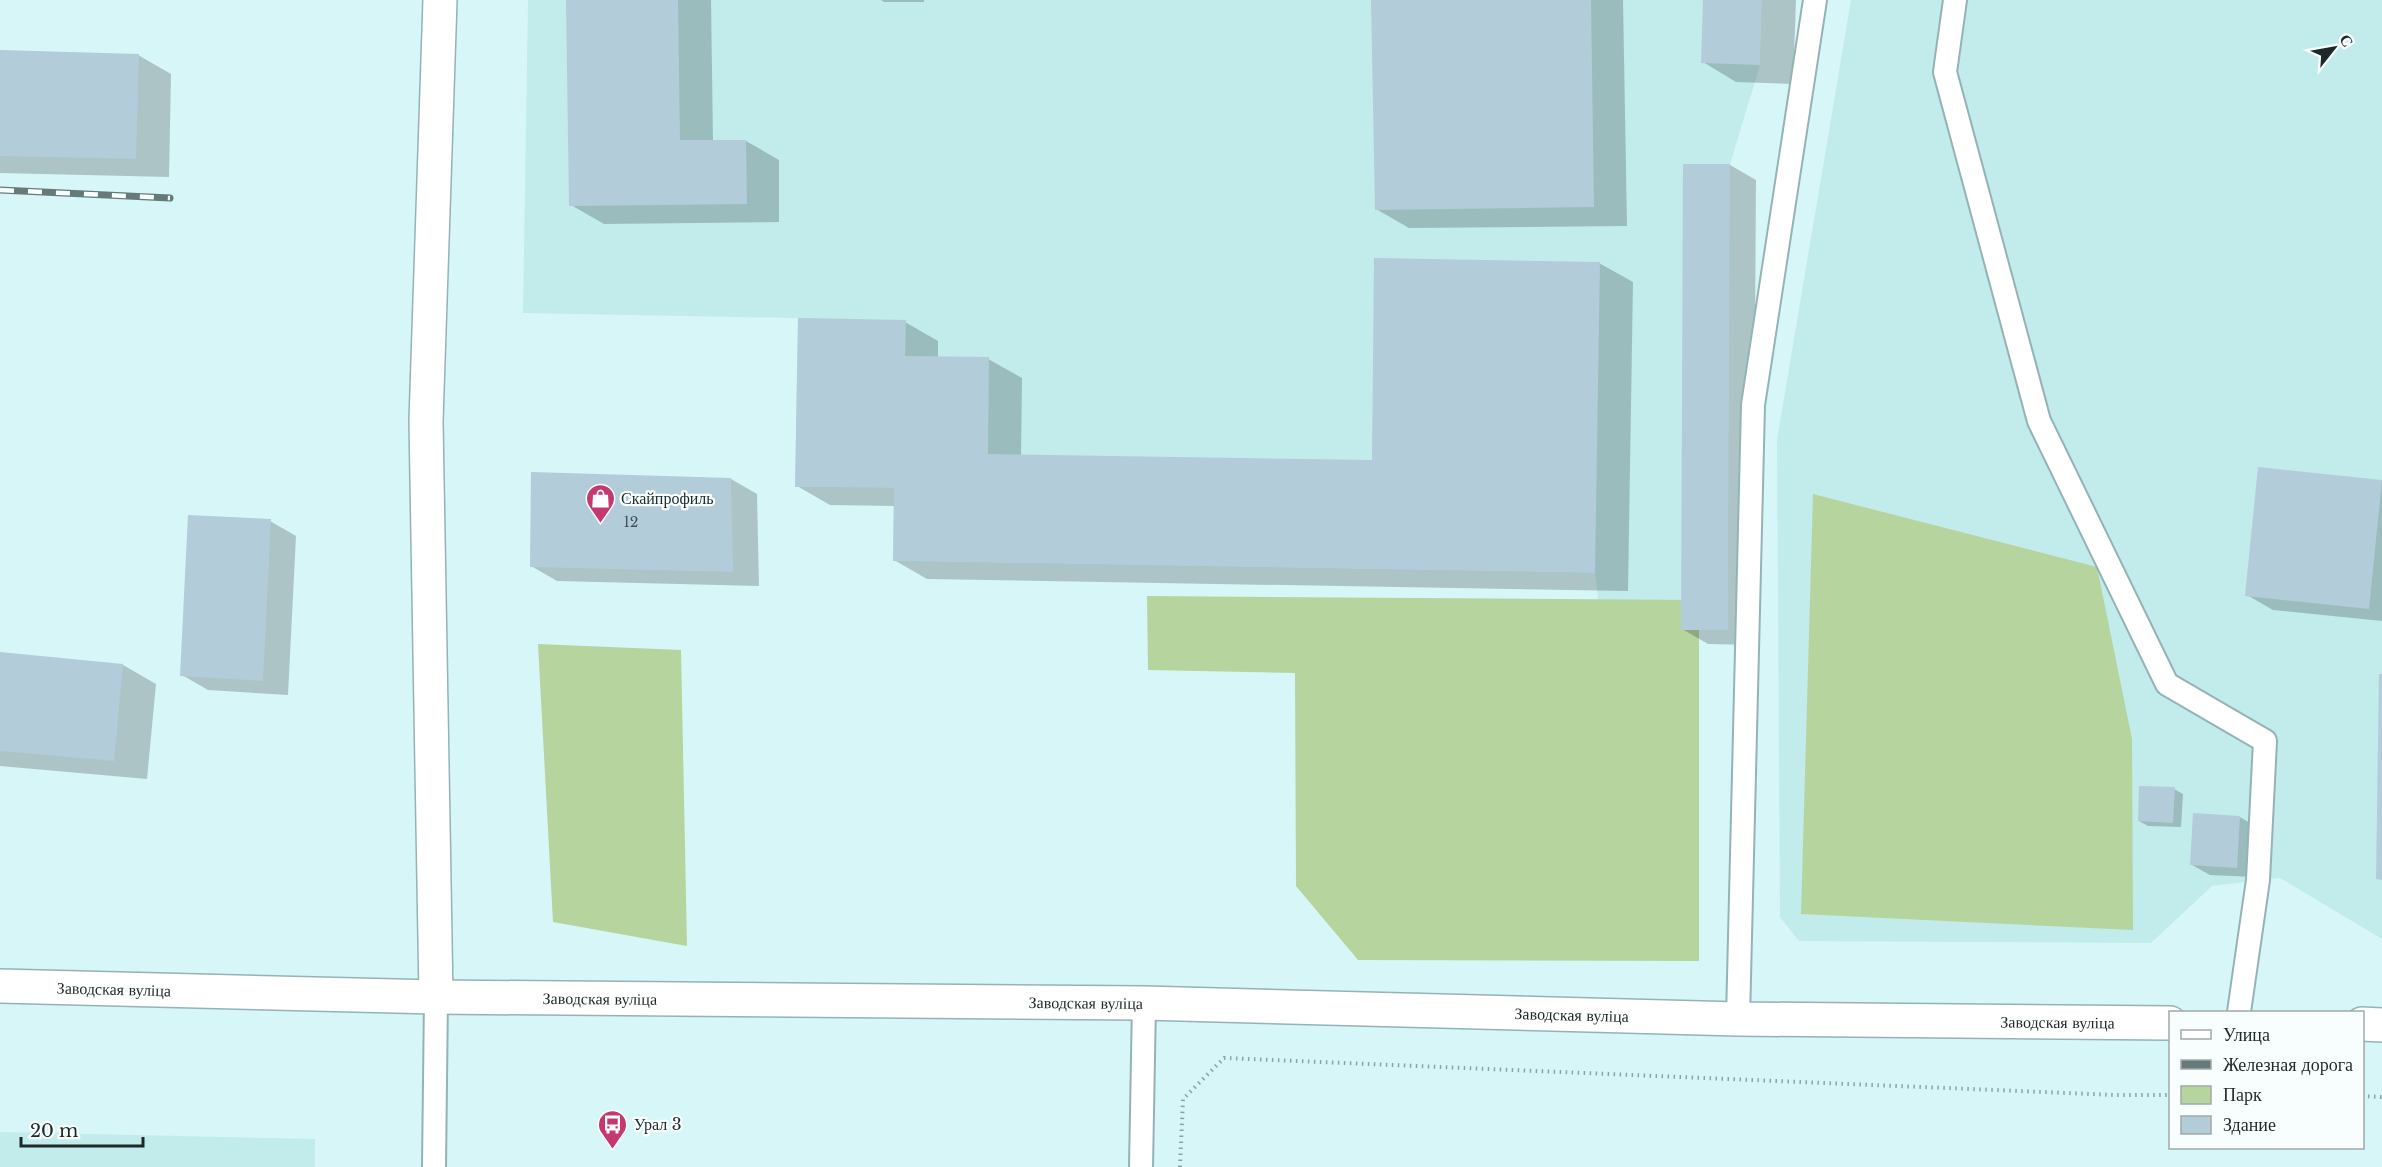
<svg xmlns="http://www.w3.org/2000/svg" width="2382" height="1167" viewBox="0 0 2382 1167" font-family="'Libre Baskerville',serif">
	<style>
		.built { fill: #c2ebeb }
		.green { fill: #b6d49e }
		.shadow { fill: #0003 }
		.building { fill: #b2ccd9 }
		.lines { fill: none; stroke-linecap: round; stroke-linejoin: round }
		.lane-casing { stroke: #95b3b4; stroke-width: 26 }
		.street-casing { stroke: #95b3b4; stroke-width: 36 }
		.secondary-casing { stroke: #95b3b4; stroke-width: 36 }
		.path { stroke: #8ca3a4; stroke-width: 4; stroke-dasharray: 1.5 4.5; stroke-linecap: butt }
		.lane { stroke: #fff; stroke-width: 22 }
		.street { stroke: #fff; stroke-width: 33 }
		.secondary { stroke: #fff; stroke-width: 33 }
		.rail-casing { stroke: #667a7a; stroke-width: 7 }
		.rail { stroke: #f8fefe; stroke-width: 4.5; stroke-dasharray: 14; stroke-linecap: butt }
		.labels { text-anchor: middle; stroke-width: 4.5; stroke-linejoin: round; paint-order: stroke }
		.number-label { font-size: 14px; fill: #425255 }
		.poi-label { font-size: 16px; fill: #1d2929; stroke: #f8fefe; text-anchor: start }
		.street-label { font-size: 16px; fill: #1d2929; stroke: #f8fefe }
	</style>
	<rect width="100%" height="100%" fill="#d7f6f7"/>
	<g class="built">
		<path d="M 528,0 L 1762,0 L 1760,65 L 1730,164 L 1728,630 L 1681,630 L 1603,638 L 1595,573 L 893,561 L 894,488 L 795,487 L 798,318 L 523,313 Z"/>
		<path d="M 1851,0 L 2382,0 L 2382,939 L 2280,878 L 2212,886 L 2151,943 L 1799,941 L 1780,917 L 1777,440 Z"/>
		<path d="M 0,1132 L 315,1139 L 315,1167 L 0,1167 Z"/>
	</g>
	<g class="green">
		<path d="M 1813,494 L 2097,567 L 2132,739 L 2133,930 L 1801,914 Z"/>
		<path d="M 1147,596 L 1699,600 L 1699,961 L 1358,960 L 1296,886 L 1295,673 L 1148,670 Z"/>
		<path d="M 538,644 L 681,650 L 687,946 L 553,922 Z"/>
	</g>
	<g class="shadow">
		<path d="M 568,0 L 711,0 L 713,141 L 746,141 L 779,160 L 779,222 L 604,224 L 571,205 Z"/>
		<path d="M 881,0 L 924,0 L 924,2 L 884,2 Z"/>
		<path d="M 1373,0 L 1623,0 L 1627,226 L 1409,228 L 1376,209 Z"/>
		<path d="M 1705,0 L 1796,0 L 1793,84 L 1736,82 L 1703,62 Z"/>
		<path d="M 0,51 L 138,55 L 171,74 L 169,177 L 0,173 Z"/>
		<path d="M 1730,165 L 1756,180 L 1753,645 L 1708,644 L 1682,629 Z"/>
		<path d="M 1599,263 L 1633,282 L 1628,591 L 927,579 L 894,560 L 895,506 L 830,505 L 797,486 L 905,322 L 938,341 L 938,358 L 988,359 L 1022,378 L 1021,456 L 1373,462 Z"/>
		<path d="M 2260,469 L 2382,482 L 2382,621 L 2273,610 L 2247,595 Z"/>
		<path d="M 731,479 L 757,494 L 759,586 L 557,581 L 531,566 Z"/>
		<path d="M 270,521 L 296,536 L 288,695 L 208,690 L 182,675 Z"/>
		<path d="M 0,654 L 123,665 L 156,684 L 147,779 L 0,766 Z"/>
		<path d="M 2174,789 L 2183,794 L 2181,827 L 2148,826 L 2139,821 Z"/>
		<path d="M 2240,817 L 2257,827 L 2255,877 L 2210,875 L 2192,865 Z"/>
	</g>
	<g class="building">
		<path d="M 566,0 L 678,0 L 680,140 L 746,140 L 747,204 L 569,206 Z"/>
		<path d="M 1371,0 L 1591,0 L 1594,207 L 1375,210 Z"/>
		<path d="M 1703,0 L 1762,0 L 1760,65 L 1701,63 Z"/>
		<path d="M 0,50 L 139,54 L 136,159 L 0,156 Z"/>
		<path d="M 1683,164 L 1730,164 L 1728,630 L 1681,630 Z"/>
		<path d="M 1374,258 L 1600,262 L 1595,573 L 893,561 L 894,488 L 795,487 L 798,318 L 906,320 L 905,356 L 989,357 L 988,454 L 1372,460 Z"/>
		<path d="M 2258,467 L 2382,480 L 2369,609 L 2245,596 Z"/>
		<path d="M 531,472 L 731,478 L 733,572 L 530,567 Z"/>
		<path d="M 188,515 L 271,519 L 263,681 L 180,676 Z"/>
		<path d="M 0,652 L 123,664 L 114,761 L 0,751 Z"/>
		<path d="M 2379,674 L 2382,674 L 2382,880 L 2376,879 Z"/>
		<path d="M 2139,786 L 2175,787 L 2173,823 L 2138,821 Z"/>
		<path d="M 2193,813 L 2240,816 L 2237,868 L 2190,865 Z"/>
	</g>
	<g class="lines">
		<defs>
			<g id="lane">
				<path d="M 1955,0 L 1945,72 L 2039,421 L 2167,684 L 2265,741 L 2258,880 L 2239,1012"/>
				<path d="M 1738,1019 L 1753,405 L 1815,0"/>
				<path d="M 434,1167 L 436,997"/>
				<path d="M 1141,1167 L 1144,1003"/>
			</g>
			<path id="street" d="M 436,997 L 426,421 L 440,0"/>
			<g id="secondary">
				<path id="s1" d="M 0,986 L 436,997 L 1144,1003 L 1738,1019 L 2170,1023"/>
				<path d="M 2362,1024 L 2382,1025"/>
			</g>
		</defs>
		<use href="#lane" class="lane-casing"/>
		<use href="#street" class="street-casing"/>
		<use href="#secondary" class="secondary-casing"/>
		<g class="path">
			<path d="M 2362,1096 L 2382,1097"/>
			<path d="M 1180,1167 L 1183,1099 L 1224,1058 L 2115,1095 L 2170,1095"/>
		</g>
		<use href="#lane" class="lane"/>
		<use href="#street" class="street"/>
		<use href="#secondary" class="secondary"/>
		<defs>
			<path id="rail" d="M 0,190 L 170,198"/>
		</defs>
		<use href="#rail" class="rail-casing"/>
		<use href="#rail" class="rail"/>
	</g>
	<defs>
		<symbol id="shop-pin" viewBox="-11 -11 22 30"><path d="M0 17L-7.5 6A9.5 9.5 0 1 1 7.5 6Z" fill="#c4396f" stroke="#f8fefe"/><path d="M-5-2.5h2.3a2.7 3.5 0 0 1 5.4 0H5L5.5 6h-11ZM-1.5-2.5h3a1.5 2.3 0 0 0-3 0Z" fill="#fff"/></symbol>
		<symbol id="bus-pin" viewBox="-11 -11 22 30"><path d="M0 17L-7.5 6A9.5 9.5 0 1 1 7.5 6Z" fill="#c4396f" stroke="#f8fefe"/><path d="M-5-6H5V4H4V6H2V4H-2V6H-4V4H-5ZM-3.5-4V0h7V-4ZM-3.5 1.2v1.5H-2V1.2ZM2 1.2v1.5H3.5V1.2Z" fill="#fff"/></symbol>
	</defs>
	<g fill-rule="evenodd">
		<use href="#shop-pin" x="584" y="482" width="33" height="45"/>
		<use href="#bus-pin" x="596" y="1108" width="33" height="45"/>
	</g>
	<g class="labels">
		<g class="number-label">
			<text x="631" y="527">12</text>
		</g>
		<g class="poi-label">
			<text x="621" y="504">Скайпрофиль</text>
			<text x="634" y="1130">Урал 3</text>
		</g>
		<g class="street-label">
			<text dy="6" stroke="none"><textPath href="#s1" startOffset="114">Заводская вуліца</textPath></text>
			<text dy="6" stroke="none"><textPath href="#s1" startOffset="600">Заводская вуліца</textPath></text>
			<text dy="6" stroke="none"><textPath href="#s1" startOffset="1086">Заводская вуліца</textPath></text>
			<text dy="6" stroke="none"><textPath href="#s1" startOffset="1572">Заводская вуліца</textPath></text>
			<text dy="6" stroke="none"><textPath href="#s1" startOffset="2058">Заводская вуліца</textPath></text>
		</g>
	</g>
	<rect x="2169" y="1011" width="195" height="138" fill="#f8fefe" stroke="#a0a9a9" stroke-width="1.5"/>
	<rect x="2181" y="1030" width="30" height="9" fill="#ffffff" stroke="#a0a9a9" stroke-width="1.5"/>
	<text x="2223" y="1041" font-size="18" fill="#1d2929">Улица</text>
	<rect x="2181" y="1060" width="30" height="9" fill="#667a7a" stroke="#a0a9a9" stroke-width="1.5"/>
	<text x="2223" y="1071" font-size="18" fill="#1d2929">Железная дорога</text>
	<rect x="2181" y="1086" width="30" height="18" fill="#b6d49e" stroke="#a0a9a9" stroke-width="1.5"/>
	<text x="2223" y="1101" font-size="18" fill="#1d2929">Парк</text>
	<rect x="2181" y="1116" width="30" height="18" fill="#b2ccd9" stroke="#a0a9a9" stroke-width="1.5"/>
	<text x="2223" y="1131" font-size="18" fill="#1d2929">Здание</text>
	<g transform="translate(2334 48) rotate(59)" stroke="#f8fefe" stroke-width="4.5" paint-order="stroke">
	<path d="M0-4.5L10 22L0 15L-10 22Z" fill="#1d2929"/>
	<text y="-9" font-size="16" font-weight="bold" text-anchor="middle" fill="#1d2929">С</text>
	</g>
	<path d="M21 1137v9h122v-9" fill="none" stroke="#1d2929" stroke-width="3"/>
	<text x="30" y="1137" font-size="18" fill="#1d2929" stroke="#f8fefe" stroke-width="4.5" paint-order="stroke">20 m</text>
</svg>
